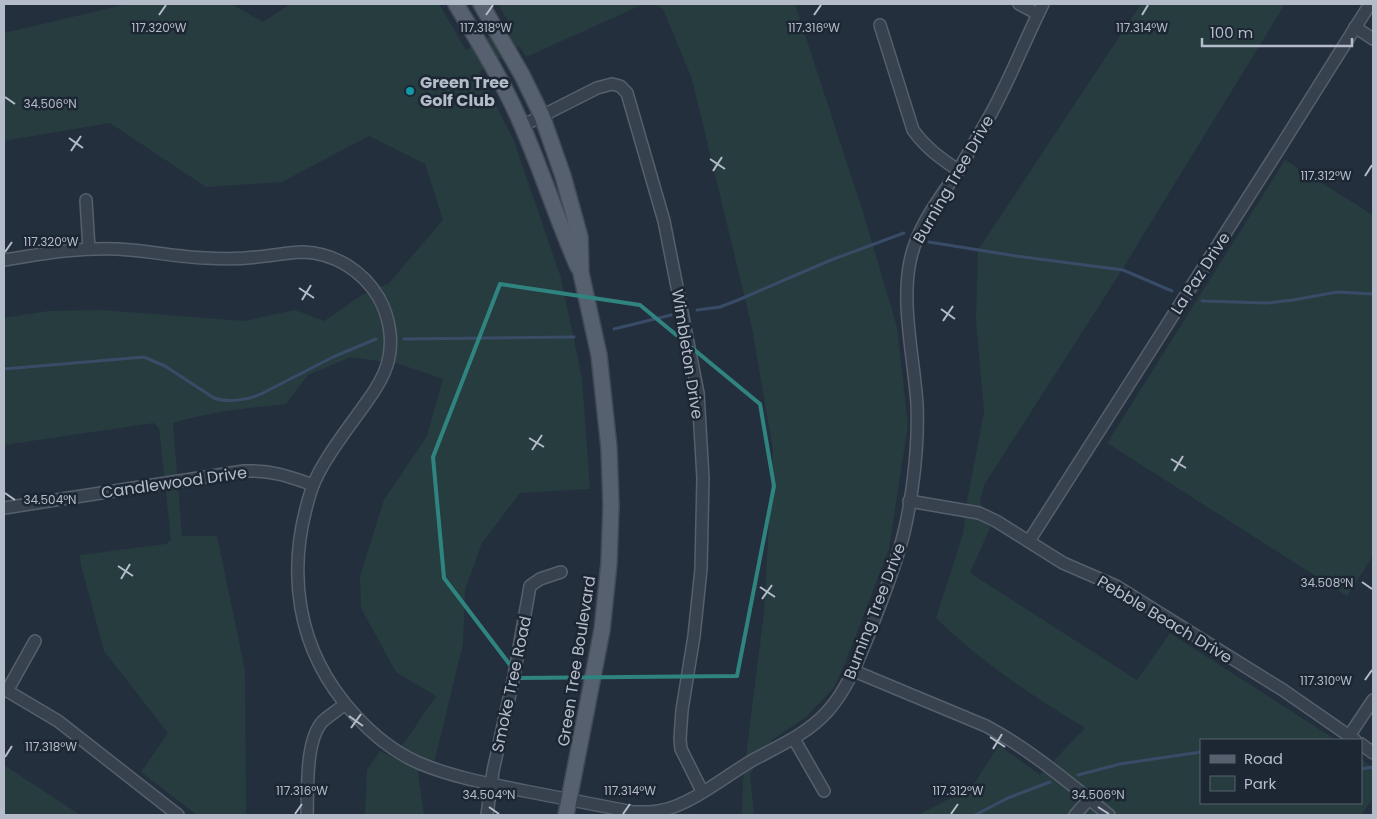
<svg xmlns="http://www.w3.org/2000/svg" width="1377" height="819" viewBox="0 0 1377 819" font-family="Poppins,sans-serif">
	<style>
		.green { fill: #263c3f }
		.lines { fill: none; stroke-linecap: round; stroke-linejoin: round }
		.stream { stroke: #394c67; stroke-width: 3 }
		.minor-casing { stroke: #565f6c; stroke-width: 14 }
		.major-casing { stroke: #414a57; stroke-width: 18 }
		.minor { stroke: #38414e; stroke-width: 11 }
		.major { stroke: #56606e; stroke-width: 15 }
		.marked { fill: none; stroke: #308480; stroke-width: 4; stroke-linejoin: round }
		.ticks { fill: none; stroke: #b4bcc9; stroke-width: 2 }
		.culture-dot { fill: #0f9aa8; stroke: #1d2633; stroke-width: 2 }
		.labels { text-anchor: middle; stroke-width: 5; stroke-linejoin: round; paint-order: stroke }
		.poi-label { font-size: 16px; font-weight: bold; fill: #b4bcc9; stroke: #1d2633; text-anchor: start }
		.street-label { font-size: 16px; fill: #b4bcc9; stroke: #1d2633 }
		.ticks-label { font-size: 12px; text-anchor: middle; fill: #b4bcc9; stroke: #1d2633; stroke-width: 5; stroke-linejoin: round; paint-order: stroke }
	</style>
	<rect width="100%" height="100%" fill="#242f3e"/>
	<g class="green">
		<path d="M 127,4 L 232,4 L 263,22 L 290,4 L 439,4 L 466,50 L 510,24 L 498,4 L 644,4 L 526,57 L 519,46 L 479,72 L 514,141 L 561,278 L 582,378 L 590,489 L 520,493 L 482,543 L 465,590 L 463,644 L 435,759 L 418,773 L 424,815 L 365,815 L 367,770 L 380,751 L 394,758 L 436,696 L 396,672 L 361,608 L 360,576 L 384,500 L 427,436 L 443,379 L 399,364 L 351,357 L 308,375 L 286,404 C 248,408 211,412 173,423 L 182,536 L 217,536 L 245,670 L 246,815 L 197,815 L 141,772 L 168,733 L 104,651 L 81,565 L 80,555 L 166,544 L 171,540 L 159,428 L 154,423 L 4,445 L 4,318 L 49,311 L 101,310 L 244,321 L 295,310 L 324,321 L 362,295 L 389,283 L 443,220 L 425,164 L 369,136 L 282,182 L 206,187 L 110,123 L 4,141 L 4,33 Z"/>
		<path d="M 653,4 L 795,4 L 862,209 L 897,327 L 908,425 L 889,549 L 846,661 L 833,689 L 806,717 L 772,740 L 750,774 L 754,815 L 742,815 L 743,780 L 764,613 L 773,450 L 752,328 L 692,79 L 663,9 Z"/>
		<path d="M 1141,4 L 1285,4 L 1115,281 L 984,485 L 980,501 L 990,528 L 970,573 L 1137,680 L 1170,633 L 1336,740 L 1201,740 L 1201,803 L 1361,803 L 1361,759 L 1373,768 L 1373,798 L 1361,815 L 918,815 L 972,787 L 999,745 L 1040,775 L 1085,728 C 1030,694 982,663 936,618 L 963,534 L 967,501 L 984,412 L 976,320 L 978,250 Z"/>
		<path d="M 1285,160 L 1373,215 L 1373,556 L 1347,596 L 1107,443 Z"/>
		<path d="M 4,765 L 77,813 L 79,815 L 4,815 Z"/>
	</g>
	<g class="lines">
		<g class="stream">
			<path d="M 929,242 L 1016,256 L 1123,270 L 1172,291"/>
			<path d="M 1202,301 L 1267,303 L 1293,300 L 1337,292 L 1373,294"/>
			<path d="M 697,310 L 720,307 L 738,300 L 831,260 L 904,233"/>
			<path d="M 614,329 L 671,315"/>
			<path d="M 404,339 L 574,337"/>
			<path d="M 4,369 L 144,357 L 165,366 L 214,398 C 227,403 248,400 261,394 L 333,357 L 376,339"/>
			<path d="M 1361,769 L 1373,767"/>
			<path d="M 1078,775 L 1120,764 L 1201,752"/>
			<path d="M 975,815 L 1008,798 L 1050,782"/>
		</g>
		<defs>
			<g id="minor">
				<path d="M 1019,4 L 1038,14"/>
				<path d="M 880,25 L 913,130 C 926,148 940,158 958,170"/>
				<path d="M 1355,27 L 1373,39"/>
				<path d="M 522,126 L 597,88 L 612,84 L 620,86 L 627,93 L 664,221 L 698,393 L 703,478 L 701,569 L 694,636 L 682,710 L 680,739 L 681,749 L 702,791"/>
				<path d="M 86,200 L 89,249"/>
				<path d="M 4,260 C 46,253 88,246 130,250 C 155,252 180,257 205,258 C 222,259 240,259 257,257 C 272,256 288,252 303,252 C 335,253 363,271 379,298 C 390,318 394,343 387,365 C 383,378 376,389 368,400 C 350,426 322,460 312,488 C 285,569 295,650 355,715 C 373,735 394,752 419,763 C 452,777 490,784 525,791 C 561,798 597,805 633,812 C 643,812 653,813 663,810 C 692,804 727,775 753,760 C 779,746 807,734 827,712 C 847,690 858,661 869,634 C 878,610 888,585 896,560 C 911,517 919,449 917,404 C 914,358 900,301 911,257 C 919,224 940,198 958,171 C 968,154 978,136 988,119 C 1009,82 1024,42 1043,4"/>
				<path d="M 909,501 L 979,513 L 996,521 L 1063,563 L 1116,586 L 1283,690 L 1355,740"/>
				<path d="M 4,508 L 244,471 C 271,470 288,476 313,485"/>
				<path d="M 1029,541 L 1281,146 L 1370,4"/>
				<path d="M 854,671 L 986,726 C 1031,750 1069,783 1109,815"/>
				<path d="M 4,689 L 58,721 L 178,815"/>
				<path d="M 7,691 L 35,641"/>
				<path d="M 1349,736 L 1373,700"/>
				<path d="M 794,739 L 824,791"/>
				<path d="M 1361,744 L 1373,753"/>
				<path d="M 307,815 C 308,789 305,740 323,721 C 330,715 338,710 345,704"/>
				<path d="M 487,815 L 493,771 L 514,676 L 530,586 L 540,579 L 561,572"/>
				<path d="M 1075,815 L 1089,799"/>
			</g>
			<g id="major">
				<path d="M 456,4 C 480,44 505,85 523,128 C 543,174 558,222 578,267"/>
				<path d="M 481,4 L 522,75 L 542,116 L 563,176 L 580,237 L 581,273 L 599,355 L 609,448 L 611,506 L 609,563 L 602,630 L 566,815"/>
			</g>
		</defs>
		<use href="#minor" class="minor-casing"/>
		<use href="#major" class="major-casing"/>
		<use href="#minor" class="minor"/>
		<use href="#major" class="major"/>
	</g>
	<path class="marked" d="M 500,284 L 640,305 L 760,404 L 774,486 L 737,676 L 520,678 L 444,578 L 433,457 Z"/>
	<path class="ticks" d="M 159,15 L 166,5M 486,15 L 493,5M 814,15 L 821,5M 1142,15 L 1148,5M 5,97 L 15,104M 69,138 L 83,148M 71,151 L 81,136M 710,159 L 725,169M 713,171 L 722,157M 1365,176 L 1372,165M 5,252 L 12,242M 299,288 L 314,298M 302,300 L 311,285M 941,309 L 955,319M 943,321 L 953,306M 529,438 L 544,447M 532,450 L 542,435M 1171,459 L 1186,468M 1174,471 L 1183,456M 5,493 L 15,500M 118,566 L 133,576M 121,579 L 130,564M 1362,582 L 1372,589M 760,587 L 775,597M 762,599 L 772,585M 1365,680 L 1372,670M 349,716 L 363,726M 351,728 L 361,714M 990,737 L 1005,747M 993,749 L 1002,734M 5,757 L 12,746M 489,807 L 499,814M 1098,807 L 1109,814M 295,814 L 302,804M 623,814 L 630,804M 951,814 L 958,804"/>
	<circle class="culture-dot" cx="410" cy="91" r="5"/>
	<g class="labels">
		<g class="poi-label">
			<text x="420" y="88">Green Tree<tspan x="420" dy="18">Golf Club</tspan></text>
		</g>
		<g class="street-label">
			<text transform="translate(953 179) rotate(-60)" y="6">Burning Tree Drive</text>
			<text transform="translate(1200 273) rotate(-57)" y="6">La Paz Drive</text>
			<text transform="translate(688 354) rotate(81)" y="6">Wimbleton Drive</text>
			<text transform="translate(174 482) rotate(-8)" y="6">Candlewood Drive</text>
			<text transform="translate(874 611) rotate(-69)" y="6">Burning Tree Drive</text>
			<text transform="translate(1165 619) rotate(31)" y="6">Pebble Beach Drive</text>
			<text transform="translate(576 661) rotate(-81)" y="6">Green Tree Boulevard</text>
			<text transform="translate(511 684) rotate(-78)" y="6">Smoke Tree Road</text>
		</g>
	</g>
	<g class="ticks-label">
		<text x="159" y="32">117.320°W</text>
		<text x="814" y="32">117.316°W</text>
		<text x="1142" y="32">117.314°W</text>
		<text x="486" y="32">117.318°W</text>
		<text x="50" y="108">34.506°N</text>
		<text x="1326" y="180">117.312°W</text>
		<text x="51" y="246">117.320°W</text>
		<text x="50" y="504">34.504°N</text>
		<text x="1327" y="587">34.508°N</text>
		<text x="1326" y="685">117.310°W</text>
		<text x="51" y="751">117.318°W</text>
		<text x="302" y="795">117.316°W</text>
		<text x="630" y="795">117.314°W</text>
		<text x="958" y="795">117.312°W</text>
		<text x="489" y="799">34.504°N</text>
		<text x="1098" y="799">34.506°N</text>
	</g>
	<rect width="1377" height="819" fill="none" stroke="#b4bcc9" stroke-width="10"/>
	<rect x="1200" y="739" width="162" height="65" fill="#1d2633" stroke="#59626f"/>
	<rect x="1210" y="755" width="25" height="8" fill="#56606e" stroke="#59626f"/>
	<text x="1244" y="764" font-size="15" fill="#b4bcc9">Road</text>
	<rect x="1210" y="776" width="25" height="15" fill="#263c3f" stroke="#59626f"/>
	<text x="1244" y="789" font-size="15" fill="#b4bcc9">Park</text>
	<path d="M1202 38v8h150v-8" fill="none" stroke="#b4bcc9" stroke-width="2.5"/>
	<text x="1210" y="38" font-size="15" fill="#b4bcc9" stroke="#1d2633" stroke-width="4" paint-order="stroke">100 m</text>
</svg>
